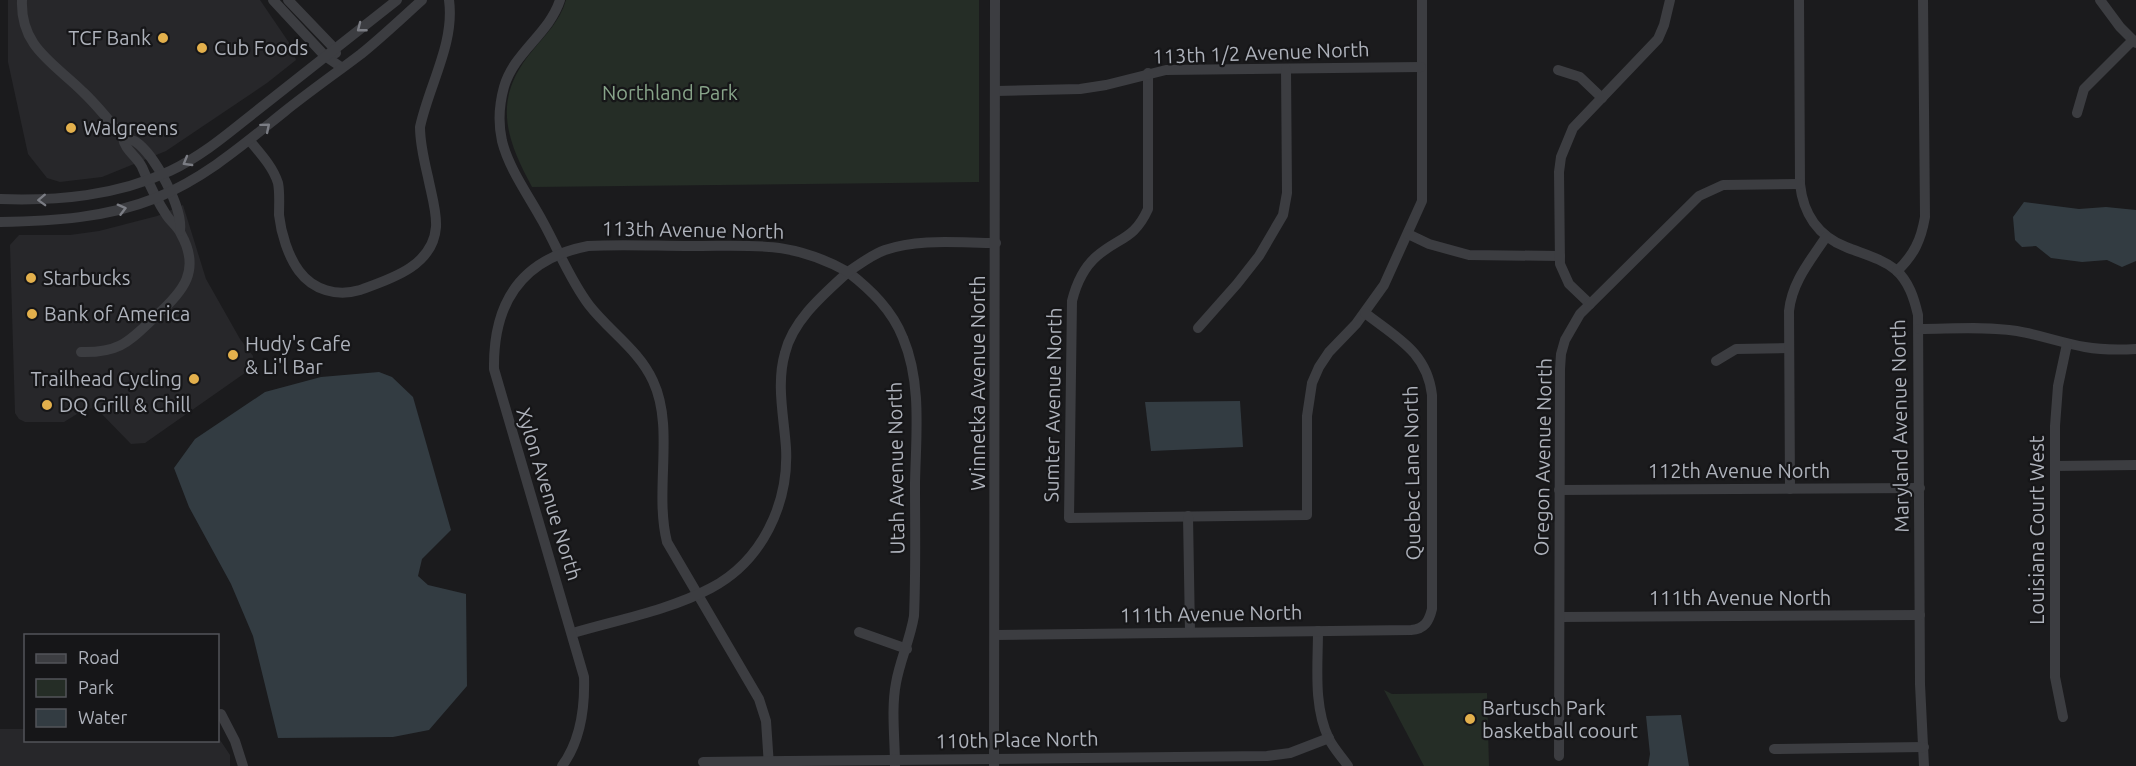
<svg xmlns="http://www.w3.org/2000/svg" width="2136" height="766" viewBox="0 0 2136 766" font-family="Ubuntu,sans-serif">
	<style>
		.built { fill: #27272a }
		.green { fill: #252d26 }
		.water { fill: #333c42 }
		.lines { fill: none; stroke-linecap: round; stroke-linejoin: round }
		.minor { stroke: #3c3d41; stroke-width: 10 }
		.oneway { stroke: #7b7d84 }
		.poi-dot { fill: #e3b04c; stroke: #161618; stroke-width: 2 }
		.labels { text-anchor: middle; stroke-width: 4.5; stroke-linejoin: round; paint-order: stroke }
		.poi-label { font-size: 20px; fill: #aeb2bb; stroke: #161618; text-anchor: start }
		.street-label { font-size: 20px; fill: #aeb2bb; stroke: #161618 }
		.park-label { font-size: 20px; fill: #87a489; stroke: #161618 }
	</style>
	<rect width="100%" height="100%" fill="#1b1b1d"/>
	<g class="built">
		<path d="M 8,0 L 260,0 L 292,47 L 296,60 L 267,83 L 166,151 L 102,177 L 60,182 L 47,178 L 28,154 L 8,62 Z"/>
		<path d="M 183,205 L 206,279 L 240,339 L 253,356 L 252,368 L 145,443 L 131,444 L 96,408 L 85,409 L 64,422 L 25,422 L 19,419 L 15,413 L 10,245 L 19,235 L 70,235 L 99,231 L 157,216 Z"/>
		<path d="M 0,729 L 25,729 L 26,740 L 218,740 L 218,737 L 230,755 L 230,766 L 0,766 Z"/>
	</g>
	<g class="green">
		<path d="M 566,0 L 979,0 L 979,182 L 532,187 C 505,137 492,98 533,50 C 546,34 560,21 566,0 Z"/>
		<path d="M 1384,690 L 1392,694 L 1487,693 L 1489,766 L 1424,766 Z"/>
	</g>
	<g class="water">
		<path d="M 2024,202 L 2079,209 L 2106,207 L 2136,210 L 2136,261 L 2122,267 L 2107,260 L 2082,262 L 2051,258 L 2036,246 L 2022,247 L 2015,240 L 2013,217 Z"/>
		<path d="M 379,372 L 392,377 L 413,397 L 451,530 L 422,559 L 418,576 L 428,585 L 466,594 L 467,686 L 429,730 L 393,737 L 278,738 L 253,636 L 231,584 L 189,507 L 174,468 L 195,439 L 265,392 L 321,377 Z"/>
		<path d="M 1240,401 L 1243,447 L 1151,451 L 1145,402 Z"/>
		<path d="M 1681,715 L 1689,766 L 1648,766 L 1650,754 L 1646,716 Z"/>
	</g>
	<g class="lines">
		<g class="minor">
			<path d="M 22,0 C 20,47 54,63 83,92 C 98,106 110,122 123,137 C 124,150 137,156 142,167 C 149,184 157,201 167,216 C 171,222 178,227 181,234 C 201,270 184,291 156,316 C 129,341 121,353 81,352"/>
			<path d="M 273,0 L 325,56 L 341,67"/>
			<path d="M 288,0 L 334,48 L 336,53"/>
			<path d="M 560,0 C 549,34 514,52 504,87 C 499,105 498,123 502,141 C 509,169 529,196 543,222 C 558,249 570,280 589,305 C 609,331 639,350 653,381 C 675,428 654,490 667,542 L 759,699 L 766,721 L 769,766"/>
			<path d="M 1799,0 L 1800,184 C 1803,213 1818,236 1846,247 C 1863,254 1881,258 1896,270 C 1909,282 1914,298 1918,315 L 1920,684 L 1924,766"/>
			<path d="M 2100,0 L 2120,27 L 2136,43"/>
			<path d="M 1558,70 L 1580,77 L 1602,98"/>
			<path d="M 1148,73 L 1148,209 C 1134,240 1119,237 1097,256 C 1083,268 1076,285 1072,301 L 1069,518 L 1307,515 L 1307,416 L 1312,383 L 1319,367 L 1329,352 L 1356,324 L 1384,285 L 1422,201 L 1422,0"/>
			<path d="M 996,91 L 1080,89 L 1106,85 L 1166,70 L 1421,67"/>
			<path d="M 2077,113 L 2084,89 L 2133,40"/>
			<path d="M 123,137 C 127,139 133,140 136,142 C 155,155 183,208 180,231"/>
			<path d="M 250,141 C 260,153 273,167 278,183 C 280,193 279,204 279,215 C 281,233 288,256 299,271 C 313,290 337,297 360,290 C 391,279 433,266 436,227 C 437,211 431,193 428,177 C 424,160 420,144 420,127 C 429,85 455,43 449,0"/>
			<path d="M 0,199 C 58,201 116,196 170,171 C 206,154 233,129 264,105 C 308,70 353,35 397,0"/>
			<path d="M 0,222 C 54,221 106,218 156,198 C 205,178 244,144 284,112 C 309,92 336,73 361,54 C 382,37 402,18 422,0"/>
			<path d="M 1408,234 L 1429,244 L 1469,255 L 1560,256"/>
			<path d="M 1897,271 C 1914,255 1921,240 1925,217 L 1923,0"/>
			<path d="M 1590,304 L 1569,284 L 1560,264 L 1559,172 L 1561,157 L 1573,128 L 1658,39 L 1664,25 L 1670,0"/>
			<path d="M 1198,328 L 1237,284 L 1259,256 L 1283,215 L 1287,193 L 1286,69"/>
			<path d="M 1919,329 C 1951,329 1985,326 2017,331 C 2040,335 2062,343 2085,347 C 2102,350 2119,350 2136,349"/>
			<path d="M 1716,361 L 1736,349 L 1789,348"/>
			<path d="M 2055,466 L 2136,465"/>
			<path d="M 1790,489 L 1789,311 C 1792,282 1810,261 1826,237"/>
			<path d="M 1559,490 L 1920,488"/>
			<path d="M 1188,516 L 1190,632"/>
			<path d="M 1560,617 L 1920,615"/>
			<path d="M 1318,631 C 1318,665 1313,706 1329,739 C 1334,749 1342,757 1348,766"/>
			<path d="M 859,632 L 907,649"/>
			<path d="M 573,633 C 617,620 670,610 711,588 C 762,561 789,504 786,448 C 784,417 776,384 785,353 C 793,320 824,294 848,272 C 871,290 892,310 903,338 C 922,383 916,435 915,483 C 915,527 916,571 914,616 C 910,640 900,660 896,683 C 891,709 895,739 895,766"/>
			<path d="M 995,635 L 1411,630 C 1425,629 1429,621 1432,609 L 1432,395 C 1427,352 1397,338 1365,313"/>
			<path d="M 221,714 L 235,741 L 243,766"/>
			<path d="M 2063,717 L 2055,677 L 2055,426 L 2058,386 L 2067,344"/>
			<path d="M 1774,749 L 1924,747"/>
			<path d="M 1559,756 L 1560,369 L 1561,354 L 1565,340 L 1580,314 L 1699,196 L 1723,185 L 1800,184"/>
			<path d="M 703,762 L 1267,756 L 1290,753 L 1329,738"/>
			<path d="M 562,766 C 581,740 585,708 584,677 L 494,369 C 493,303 521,259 588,246 C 622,244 657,246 691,246 C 753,246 791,240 848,272 C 860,264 871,255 885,250 C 919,238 960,243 996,243"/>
			<path d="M 994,766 L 995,0"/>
		</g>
	</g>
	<defs><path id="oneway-chevron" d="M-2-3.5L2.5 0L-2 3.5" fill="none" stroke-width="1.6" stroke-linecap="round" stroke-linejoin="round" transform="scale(1.5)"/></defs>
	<g class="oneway">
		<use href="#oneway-chevron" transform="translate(361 28) rotate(142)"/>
		<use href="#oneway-chevron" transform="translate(266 127) rotate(-40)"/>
		<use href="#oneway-chevron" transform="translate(187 162) rotate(150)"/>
		<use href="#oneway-chevron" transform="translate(42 200) rotate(178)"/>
		<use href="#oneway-chevron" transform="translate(122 209) rotate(-15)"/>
	</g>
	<g class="poi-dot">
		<circle cx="163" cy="38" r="6"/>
		<circle cx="202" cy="48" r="6"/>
		<circle cx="71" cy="128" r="6"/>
		<circle cx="31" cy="278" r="6"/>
		<circle cx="32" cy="314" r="6"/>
		<circle cx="233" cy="355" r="6"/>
		<circle cx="194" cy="379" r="6"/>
		<circle cx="47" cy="405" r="6"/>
		<circle cx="1470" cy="719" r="6"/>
	</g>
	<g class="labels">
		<g class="poi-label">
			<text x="151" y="45" text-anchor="end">TCF Bank</text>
			<text x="214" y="55">Cub Foods</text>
			<text x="83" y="135">Walgreens</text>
			<text x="43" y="285">Starbucks</text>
			<text x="44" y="321">Bank of America</text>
			<text x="245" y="351">Hudy's Cafe<tspan x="245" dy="23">&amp; Li'l Bar</tspan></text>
			<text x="182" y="386" text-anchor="end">Trailhead Cycling</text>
			<text x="59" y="412">DQ Grill &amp; Chill</text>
			<text x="1482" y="715">Bartusch Park<tspan x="1482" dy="23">basketball coourt</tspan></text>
		</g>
		<g class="street-label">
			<text transform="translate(1261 53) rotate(-2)" y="7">113th 1/2 Avenue North</text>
			<text transform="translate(693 230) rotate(1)" y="7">113th Avenue North</text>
			<text transform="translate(978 383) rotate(-90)" y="7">Winnetka Avenue North</text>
			<text transform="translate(1053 405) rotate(-89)" y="7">Sumter Avenue North</text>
			<text transform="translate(1900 426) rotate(-91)" y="7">Maryland Avenue North</text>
			<text transform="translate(1543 457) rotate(-89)" y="7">Oregon Avenue North</text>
			<text transform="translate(896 468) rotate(-91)" y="7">Utah Avenue North</text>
			<text x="1739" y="478">112th Avenue North</text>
			<text transform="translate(1412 473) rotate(-91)" y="7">Quebec Lane North</text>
			<text transform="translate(549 494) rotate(73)" y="7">Xylon Avenue North</text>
			<text transform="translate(2037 530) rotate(-90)" y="7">Louisiana Court West</text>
			<text x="1740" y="605">111th Avenue North</text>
			<text transform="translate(1211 614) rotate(-1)" y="7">111th Avenue North</text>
			<text transform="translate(1017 740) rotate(-1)" y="7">110th Place North</text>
		</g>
		<g class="park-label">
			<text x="670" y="100">Northland Park</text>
		</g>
	</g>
	<rect x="24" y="634" width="195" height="108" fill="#161618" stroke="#535459" stroke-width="1.5"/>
	<rect x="36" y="654" width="30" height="9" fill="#3c3d41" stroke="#535459" stroke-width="1.5"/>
	<text x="78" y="664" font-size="18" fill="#aeb2bb">Road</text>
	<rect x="36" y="679" width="30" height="18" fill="#252d26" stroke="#535459" stroke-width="1.5"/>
	<text x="78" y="694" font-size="18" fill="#aeb2bb">Park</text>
	<rect x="36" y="709" width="30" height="18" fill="#333c42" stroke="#535459" stroke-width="1.5"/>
	<text x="78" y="724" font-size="18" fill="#aeb2bb">Water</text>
</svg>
